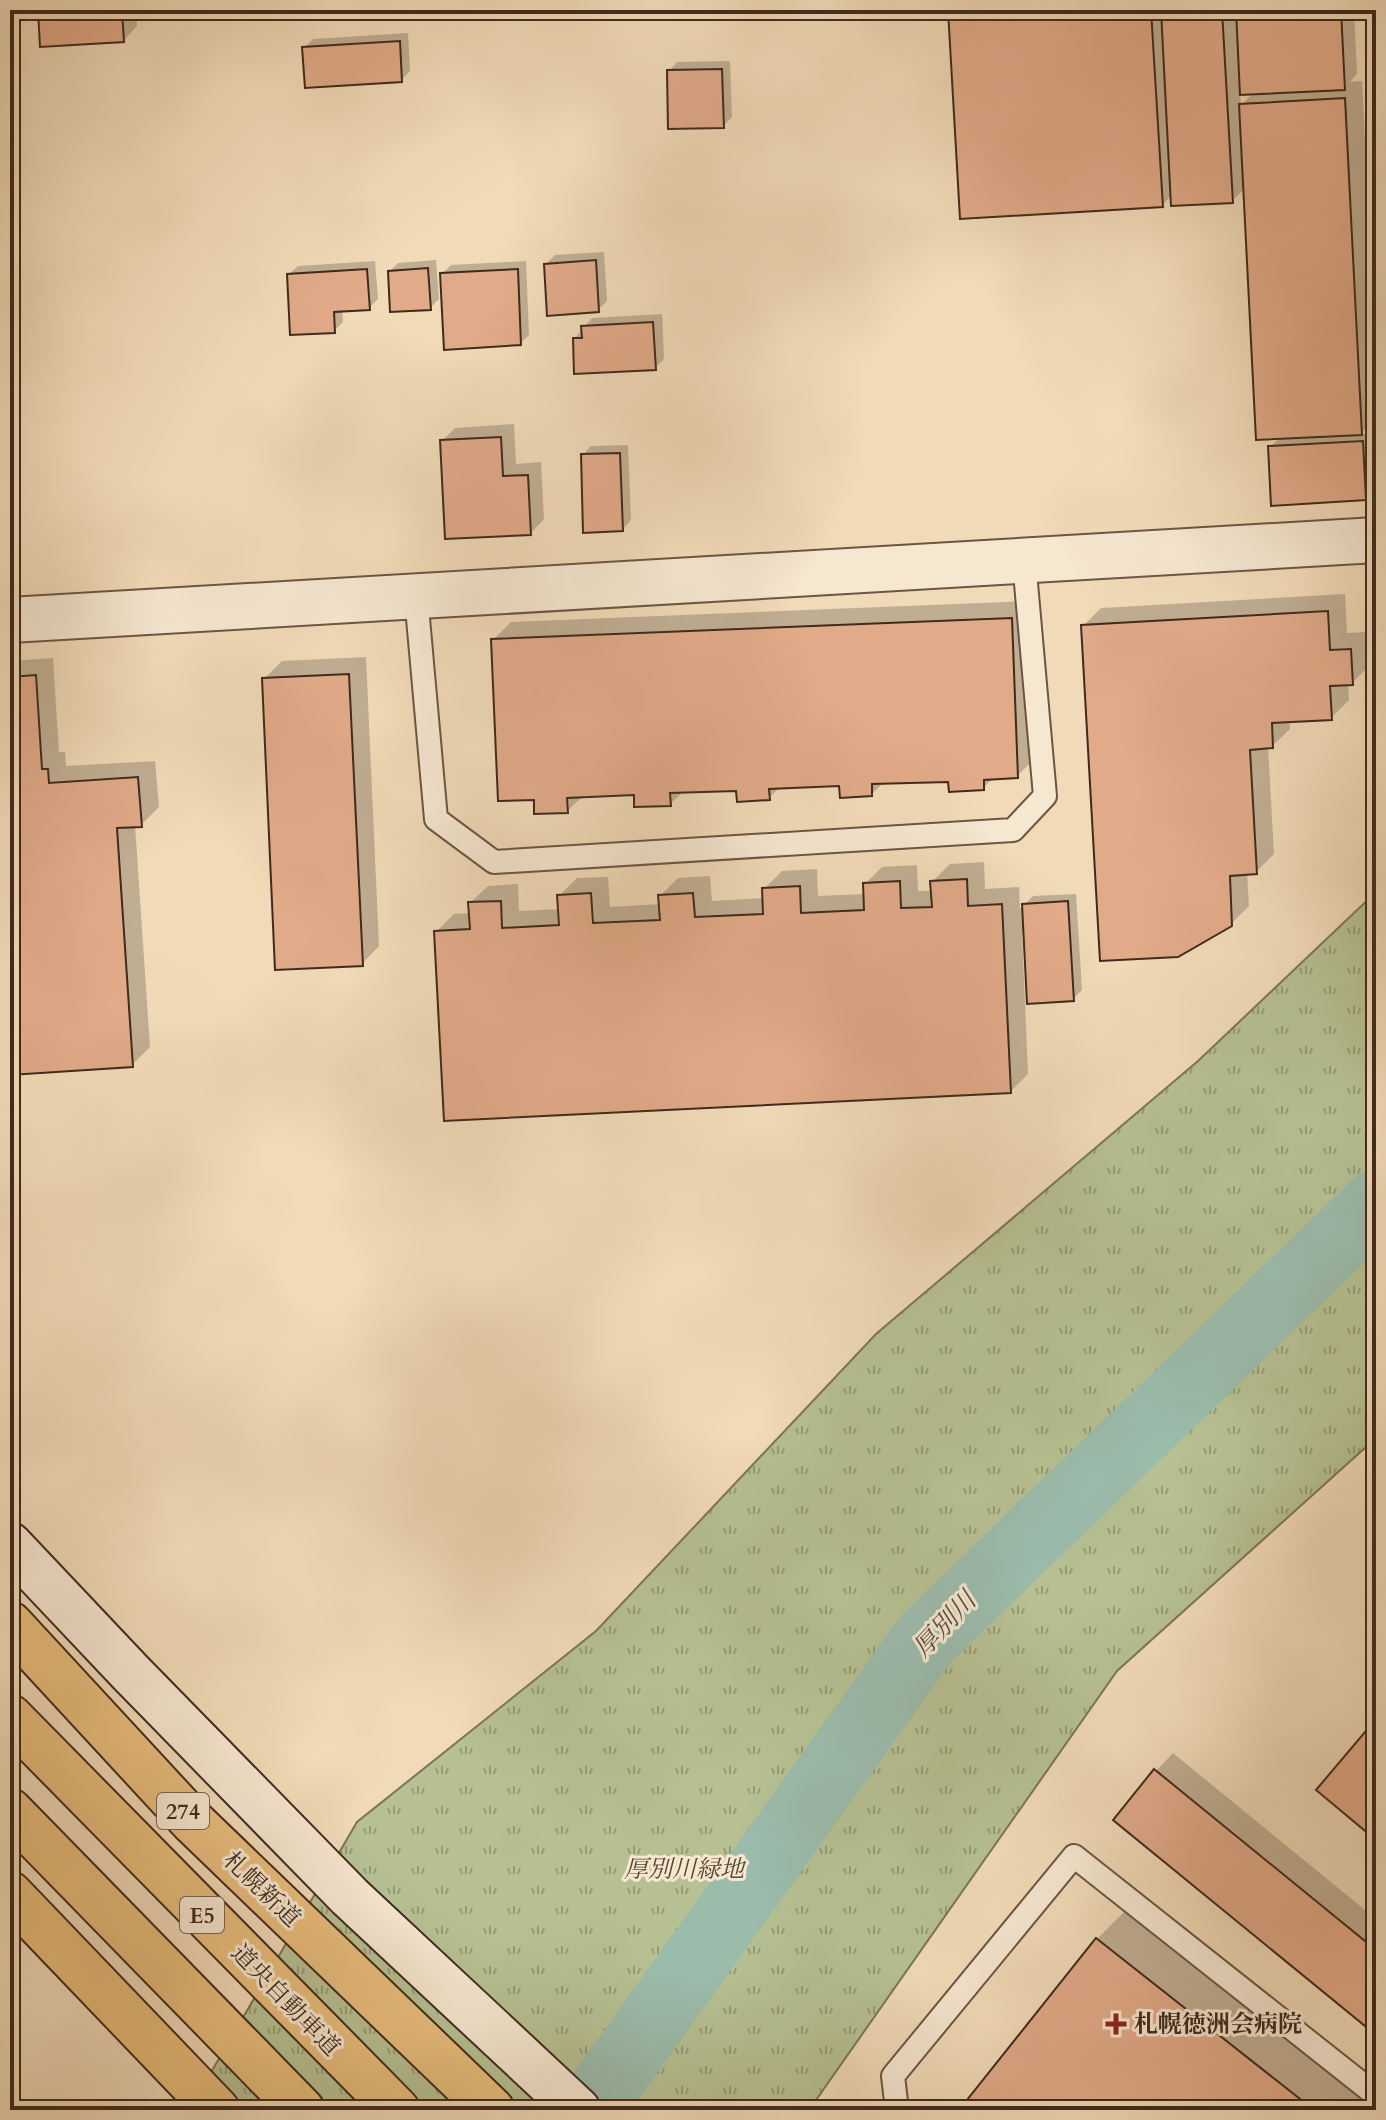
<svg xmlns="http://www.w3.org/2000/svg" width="1386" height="2120" viewBox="0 0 1386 2120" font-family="Cardo,'Noto Serif JP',serif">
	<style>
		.park { fill: url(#park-tufts); stroke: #7b7557; stroke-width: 2 }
		.shadow { fill: #0003; fill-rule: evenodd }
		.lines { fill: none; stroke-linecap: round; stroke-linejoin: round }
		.river { stroke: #9bbbab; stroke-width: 68 }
		.building { fill: #e1aa89; stroke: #402a1c; stroke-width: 2 }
		.lane-casing { stroke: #6c5643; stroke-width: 26 }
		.street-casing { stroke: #6c5643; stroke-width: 48 }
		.secondary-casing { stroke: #402a1c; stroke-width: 48 }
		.highway-casing { stroke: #402a1c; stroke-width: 48 }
		.lane { stroke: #f6e7d1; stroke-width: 22 }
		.street { stroke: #f6e7d1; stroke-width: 44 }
		.secondary { stroke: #f6e7d1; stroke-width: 44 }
		.highway { stroke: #e8bd7c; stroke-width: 44 }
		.poi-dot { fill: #8f2418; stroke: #f6e7d1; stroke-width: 3 }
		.labels { text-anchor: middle; stroke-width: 6; stroke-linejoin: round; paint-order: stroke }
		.shield { fill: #f6e7d1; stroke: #776352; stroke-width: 2 }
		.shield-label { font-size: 22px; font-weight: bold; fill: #402a1c }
		.park-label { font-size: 24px; font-style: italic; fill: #584834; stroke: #f6e7d1 }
		.street-label { font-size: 24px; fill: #402a1c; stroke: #f6e7d1 }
		.poi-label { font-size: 24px; font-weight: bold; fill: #402a1c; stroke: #f6e7d1; text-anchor: start }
		.water-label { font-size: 26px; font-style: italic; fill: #574e40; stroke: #f6e7d1 }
	</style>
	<defs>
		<pattern id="park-tufts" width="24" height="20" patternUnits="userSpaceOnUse" patternTransform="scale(2)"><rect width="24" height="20" fill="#b6c092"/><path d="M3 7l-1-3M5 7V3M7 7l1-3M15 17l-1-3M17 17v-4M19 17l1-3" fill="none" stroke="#959c76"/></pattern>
	</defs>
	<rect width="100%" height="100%" fill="#f1dab8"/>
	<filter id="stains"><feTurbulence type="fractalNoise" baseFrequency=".0025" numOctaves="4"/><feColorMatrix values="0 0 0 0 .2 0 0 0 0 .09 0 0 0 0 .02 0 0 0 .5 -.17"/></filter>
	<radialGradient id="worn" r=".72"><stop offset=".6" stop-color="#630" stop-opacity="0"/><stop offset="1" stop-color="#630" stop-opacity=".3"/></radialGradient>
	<path class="park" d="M 1376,892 L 1376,1438 L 1117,1671 L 809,2110 L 189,2110 L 357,1822 L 596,1631 L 876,1334 L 1198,1061 Z"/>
	<g class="shadow">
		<path d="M 40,10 L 136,10 L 137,26 L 124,40 Z"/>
		<path d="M 950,10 L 1354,10 L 1357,74 L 1350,82 L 1362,81 L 1376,355 L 1376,418 L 1360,434 L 1371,433 L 1374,489 L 1365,498 L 1270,447 L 1280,437 L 1246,187 L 1232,201 L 1173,194 L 1162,205 ZM 1240,93 L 1253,93 L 1241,105 Z"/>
		<path d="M 408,33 L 410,71 L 401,80 L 304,48 L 313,39 Z"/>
		<path d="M 730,61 L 732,117 L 723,126 L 669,71 L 677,62 Z"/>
		<path d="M 604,252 L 607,301 L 598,310 L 546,264 L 555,255 Z"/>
		<path d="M 436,260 L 439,299 L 430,308 L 390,271 L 398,263 Z"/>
		<path d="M 375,261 L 378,299 L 369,308 L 342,309 L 343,322 L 334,331 L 289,274 L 298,266 Z"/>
		<path d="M 526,261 L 529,335 L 521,343 L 442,274 L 451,265 Z"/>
		<path d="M 662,314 L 664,359 L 655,368 L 575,338 L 592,318 Z"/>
		<path d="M 514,424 L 516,464 L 541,462 L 544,519 L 531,533 L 442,441 L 455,428 Z"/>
		<path d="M 628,445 L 631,520 L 623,529 L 583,455 L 591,446 Z"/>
		<path d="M 1345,594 L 1347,633 L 1368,632 L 1370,665 L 1352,683 L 1348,683 L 1349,700 L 1331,718 L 1289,720 L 1290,729 L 1272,746 L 1268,747 L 1274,854 L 1256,872 L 1247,872 L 1249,906 L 1231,924 L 1083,626 L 1101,608 Z"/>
		<path d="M 1029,601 L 1035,759 L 1017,776 L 994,777 L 983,788 L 950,779 L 884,782 L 872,794 L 841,784 L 781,786 L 769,798 L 738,788 L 684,791 L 670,804 L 636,793 L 583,796 L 567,811 L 535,797 L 493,640 L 511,622 Z"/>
		<path d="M 366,657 L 379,946 L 362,964 L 264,679 L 282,661 Z"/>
		<path d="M 53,658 L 59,752 L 65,752 L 66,766 L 155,761 L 159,807 L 141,825 L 135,825 L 150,1047 L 132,1065 L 10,1073 L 10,661 Z"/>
		<path d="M 984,862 L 985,889 L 1019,887 L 1020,909 L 1033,896 L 1076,894 L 1082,990 L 1073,999 L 1025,933 L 1022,933 L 1028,1074 L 1011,1091 L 436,932 L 454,914 L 471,913 L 470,903 L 488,886 L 518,884 L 519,911 L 560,909 L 559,896 L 577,878 L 608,877 L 610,907 L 661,904 L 660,896 L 678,878 L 710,876 L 712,901 L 764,898 L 764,889 L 782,871 L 817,869 L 818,896 L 865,894 L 865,884 L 882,867 L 917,865 L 918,891 L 933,891 L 932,882 L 950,864 Z"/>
		<path d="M 1173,1753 L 1376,1919 L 1376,2032 L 1156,1771 Z"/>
		<path d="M 1128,1908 L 1376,2103 L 1376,2110 L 962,2110 L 1097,1939 Z"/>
	</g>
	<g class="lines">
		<path class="river" d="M 589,2110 L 925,1640 L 1376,1204"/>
	</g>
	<g class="building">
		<path d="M 38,10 L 122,10 L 124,42 L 40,47 Z"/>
		<path d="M 948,10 L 1151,10 L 1163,207 L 960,219 Z"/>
		<path d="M 1161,10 L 1222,10 L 1233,203 L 1171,206 Z"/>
		<path d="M 1236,10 L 1341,10 L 1345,90 L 1240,95 Z"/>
		<path d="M 400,41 L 402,82 L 305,88 L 302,47 Z"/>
		<path d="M 722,69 L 724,128 L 668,129 L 667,70 Z"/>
		<path d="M 1345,98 L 1362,435 L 1256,440 L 1239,104 Z"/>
		<path d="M 596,260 L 599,312 L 547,316 L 544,264 Z"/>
		<path d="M 428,268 L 431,310 L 390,312 L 388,271 Z"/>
		<path d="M 367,269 L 370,310 L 334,312 L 335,333 L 290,335 L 287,274 Z"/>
		<path d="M 518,269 L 521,345 L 444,350 L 440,273 Z"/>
		<path d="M 653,322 L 656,370 L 574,374 L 573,338 L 582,338 L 581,326 Z"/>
		<path d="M 501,437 L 503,476 L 528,475 L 531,535 L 445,539 L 440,440 Z"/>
		<path d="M 1363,441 L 1366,500 L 1271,506 L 1268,446 Z"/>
		<path d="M 620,453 L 623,531 L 583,533 L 581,454 Z"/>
		<path d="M 1328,611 L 1330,650 L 1351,649 L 1353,685 L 1330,686 L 1332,720 L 1272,723 L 1273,748 L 1250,750 L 1257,874 L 1230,876 L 1232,926 L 1178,957 L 1100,961 L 1081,625 Z"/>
		<path d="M 1012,618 L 1018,778 L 984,780 L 984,790 L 949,792 L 948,782 L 872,784 L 872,796 L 840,798 L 839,786 L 769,789 L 770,800 L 737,802 L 736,791 L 670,793 L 671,806 L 634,807 L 634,795 L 567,798 L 568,813 L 534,814 L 534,800 L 498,801 L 491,639 Z"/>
		<path d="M 349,674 L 363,966 L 275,970 L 262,678 Z"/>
		<path d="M 36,675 L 42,769 L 48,769 L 49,783 L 138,777 L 142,827 L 117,828 L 133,1067 L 10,1075 L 10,677 Z"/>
		<path d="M 967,879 L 968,906 L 1002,904 L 1011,1093 L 444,1121 L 434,931 L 470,929 L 468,902 L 501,901 L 502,928 L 559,925 L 557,895 L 591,893 L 593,923 L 660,920 L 658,895 L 693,893 L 695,917 L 763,914 L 762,888 L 800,886 L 801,913 L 864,910 L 863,883 L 900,881 L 901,908 L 932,907 L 930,881 Z"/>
		<path d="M 1068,901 L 1074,1001 L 1027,1004 L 1022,904 Z"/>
		<path d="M 1376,1719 L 1376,1840 L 1316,1790 Z"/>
		<path d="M 1154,1769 L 1376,1950 L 1376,2035 L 1113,1820 Z"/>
		<path d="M 1096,1938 L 1314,2110 L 959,2110 Z"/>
	</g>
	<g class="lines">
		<defs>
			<g id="lane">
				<path d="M 416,596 L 436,819 L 494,862 L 1013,830 L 1045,796 L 1024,561"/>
				<path d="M 897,2110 L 893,2076 L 1074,1856 L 1376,2095"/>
			</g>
			<path id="street" d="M 10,620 L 1376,540"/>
			<path id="secondary" d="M 10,1545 L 130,1672 L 350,1897 L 578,2110"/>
			<g id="highway">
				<path d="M 10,1624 L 193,1822 L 492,2110"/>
				<path d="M 10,1717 L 397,2110"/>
				<path d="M 10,1811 L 302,2110"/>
				<path d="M 10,1894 L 217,2110"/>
			</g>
		</defs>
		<use href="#lane" class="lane-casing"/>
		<use href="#street" class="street-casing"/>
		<use href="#secondary" class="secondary-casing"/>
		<use href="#highway" class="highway-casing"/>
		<use href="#lane" class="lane"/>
		<use href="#street" class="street"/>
		<use href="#secondary" class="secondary"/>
		<use href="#highway" class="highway"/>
	</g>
	<path class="poi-dot" d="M1112 2012h8v8h8v8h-8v8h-8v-8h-8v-8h8z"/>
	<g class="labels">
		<g class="shield">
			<rect x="157" y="1793" width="52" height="36" rx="6"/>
			<rect x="180" y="1897" width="44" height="36" rx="6"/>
		</g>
		<g class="shield-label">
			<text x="183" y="1819">274</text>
			<text x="202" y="1923">E5</text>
		</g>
		<g class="park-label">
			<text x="684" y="1877">厚別川緑地</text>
		</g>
		<g class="street-label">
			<text transform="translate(262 1889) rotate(44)" y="8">札幌新道</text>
			<text transform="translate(286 2000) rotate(46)" y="8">道央自動車道</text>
		</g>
		<g class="poi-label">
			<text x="1134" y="2032">札幌徳洲会病院</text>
		</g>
		<g class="water-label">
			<text transform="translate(944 1624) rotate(-47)" y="9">厚別川</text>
		</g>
	</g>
	<rect width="1386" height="2120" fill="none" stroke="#f1dab8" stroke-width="40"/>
	<rect x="12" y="12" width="1362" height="2096" fill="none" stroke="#402a1c" stroke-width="4"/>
	<rect x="20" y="20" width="1346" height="2080" fill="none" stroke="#402a1c" stroke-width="2"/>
	<rect width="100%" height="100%" filter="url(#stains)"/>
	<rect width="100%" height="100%" fill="url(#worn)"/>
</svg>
